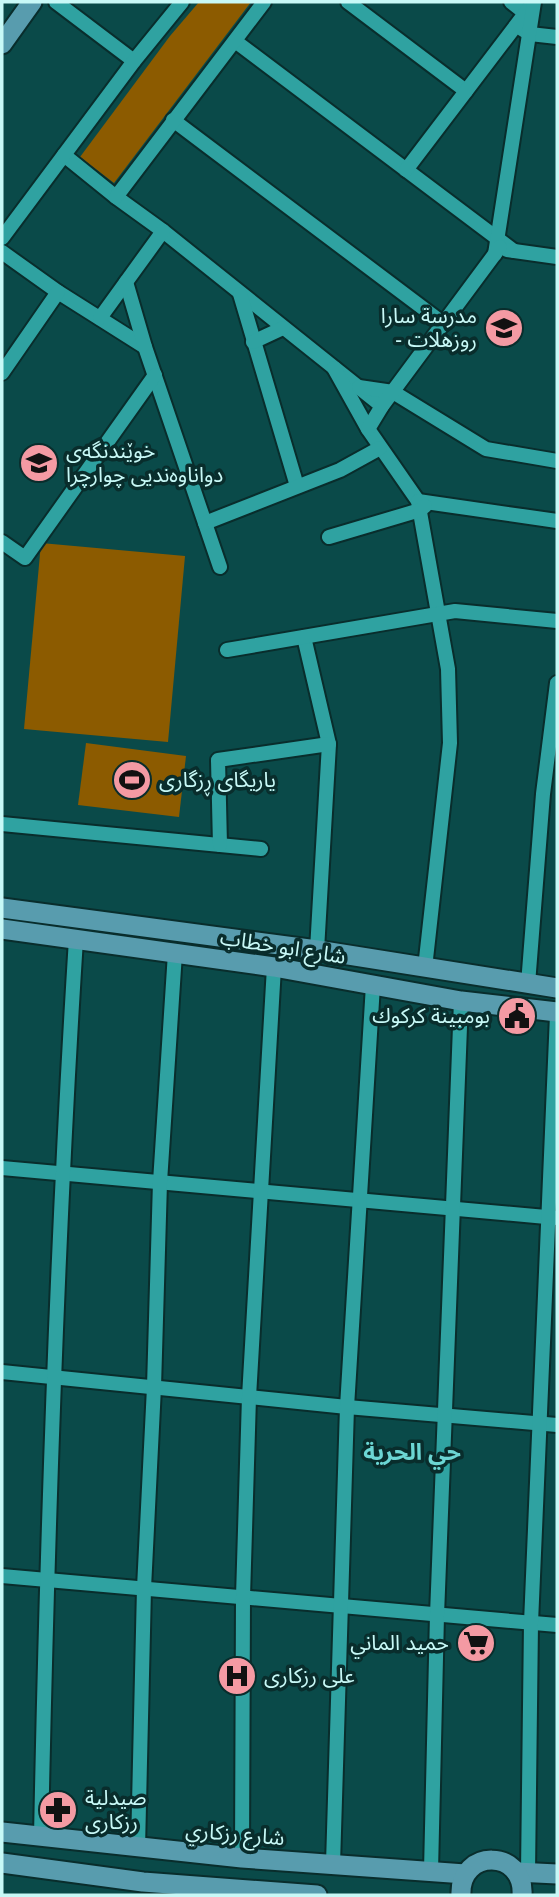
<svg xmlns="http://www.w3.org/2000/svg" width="559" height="1897" viewBox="0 0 559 1897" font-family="'Noto Sans','Noto Sans Arabic',sans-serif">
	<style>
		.green { fill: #8c5b00 }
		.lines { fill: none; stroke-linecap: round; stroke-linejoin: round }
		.street-casing { stroke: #092d2c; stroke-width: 18 }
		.secondary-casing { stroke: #092d2c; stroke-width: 23 }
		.street { stroke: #2fa2a1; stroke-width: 14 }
		.secondary { stroke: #589cae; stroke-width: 19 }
		.labels { text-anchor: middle; stroke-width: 7; stroke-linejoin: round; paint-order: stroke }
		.poi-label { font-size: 21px; fill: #c8f9f7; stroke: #092d2c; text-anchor: start }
		.street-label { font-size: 21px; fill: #c8f9f7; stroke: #092d2c }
		.neighbourhood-label { font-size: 23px; font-weight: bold; fill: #6cd6d4; stroke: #092d2c }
	</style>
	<rect width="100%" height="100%" fill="#0a4a49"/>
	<g class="green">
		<path d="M 199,2 L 251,2 L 114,183 L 80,157 L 170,36 Z"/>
		<path d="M 41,543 L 185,556 L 168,742 L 24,729 Z"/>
		<path d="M 86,743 L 186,756 L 179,817 L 78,805 Z"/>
	</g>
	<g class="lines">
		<defs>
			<g id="street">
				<path d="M 56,2 L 134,61"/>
				<path d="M 348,2 L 466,91"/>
				<path d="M 511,2 L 525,13 L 527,21"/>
				<path d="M 522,29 L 530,34 L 557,37"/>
				<path d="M 235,41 L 514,251"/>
				<path d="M 173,120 L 444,324"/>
				<path d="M 64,155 L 116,197 L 163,231 L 382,406"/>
				<path d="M 406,170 L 533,3"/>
				<path d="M 116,197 L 264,2"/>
				<path d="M 2,238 L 134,61 L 182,2"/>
				<path d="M 507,250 L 557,257"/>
				<path d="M 2,252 L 58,292 L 145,347"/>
				<path d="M 495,254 L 534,2"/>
				<path d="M 126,282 L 145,347 L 220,567"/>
				<path d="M 240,294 L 297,486"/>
				<path d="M 100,318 L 163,231"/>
				<path d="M 253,342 L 283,328"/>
				<path d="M 334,368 L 368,429 L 418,501 L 448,669 L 450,743 L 425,968"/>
				<path d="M 2,373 L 58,292"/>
				<path d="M 359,387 L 393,392 L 486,449 L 557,461"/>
				<path d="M 368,429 L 382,406 L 500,247"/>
				<path d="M 418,501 L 557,521"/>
				<path d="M 205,523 L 340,470 L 380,448"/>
				<path d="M 329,537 L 420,510 L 425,506"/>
				<path d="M 2,542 L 25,558 L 155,375"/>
				<path d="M 304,637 L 329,744 L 317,950"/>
				<path d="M 227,650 L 455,611 L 557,621"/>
				<path d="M 2,824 L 261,849"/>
				<path d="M 220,845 L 218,760 L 329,744"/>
				<path d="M 528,984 L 543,794 L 557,683"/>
				<path d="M 2,1168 L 557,1218"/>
				<path d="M 2,1372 L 347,1407 L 557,1425"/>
				<path d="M 2,1576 L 557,1625"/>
				<path d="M 41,1837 C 47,1537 57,1238 76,939"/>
				<path d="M 138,1848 L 144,1588 L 154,1387 L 160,1182 L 175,953"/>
				<path d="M 242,1858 L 243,1597 L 249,1397 L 274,967"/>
				<path d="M 333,1864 L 347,1407 L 373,985"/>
				<path d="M 431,1871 L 437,1615 L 461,1001"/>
				<path d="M 528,1873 L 531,1623 L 557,1015"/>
			</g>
			<g id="secondary">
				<path d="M 2,44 L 32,2"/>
				<path d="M 2,908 L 317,950 L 557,988"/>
				<path d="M 2,929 L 274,967 L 461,1001 L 557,1012"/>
				<path d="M 2,1832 L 242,1858 L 465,1874"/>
				<path d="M 2,1863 L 143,1882 L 317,1895"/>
				<path d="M 516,1872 L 557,1874"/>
				<path d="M 461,1895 C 459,1848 525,1849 522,1895"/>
			</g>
		</defs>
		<use href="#street" class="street-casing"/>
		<use href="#secondary" class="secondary-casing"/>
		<use href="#street" class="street"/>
		<use href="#secondary" class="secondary"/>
	</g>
	<defs>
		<symbol id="school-disc" viewBox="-11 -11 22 22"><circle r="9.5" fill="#f49aa3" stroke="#092d2c"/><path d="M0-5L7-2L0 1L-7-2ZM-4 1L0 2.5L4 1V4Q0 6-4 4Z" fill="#111"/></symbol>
		<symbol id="stadium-disc" viewBox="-11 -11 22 22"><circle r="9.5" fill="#f49aa3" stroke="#092d2c"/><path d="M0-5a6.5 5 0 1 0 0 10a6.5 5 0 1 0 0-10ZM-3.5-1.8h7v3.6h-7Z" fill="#111"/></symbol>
		<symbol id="civic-disc" viewBox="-11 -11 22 22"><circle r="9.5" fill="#f49aa3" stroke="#092d2c"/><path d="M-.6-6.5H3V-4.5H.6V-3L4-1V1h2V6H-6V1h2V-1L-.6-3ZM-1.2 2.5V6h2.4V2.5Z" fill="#111"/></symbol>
		<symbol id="supermarket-disc" viewBox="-11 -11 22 22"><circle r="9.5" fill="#f49aa3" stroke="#092d2c"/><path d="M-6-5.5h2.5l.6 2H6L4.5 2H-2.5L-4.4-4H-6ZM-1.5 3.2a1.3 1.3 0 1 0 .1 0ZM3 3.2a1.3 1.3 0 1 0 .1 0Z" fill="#111"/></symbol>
		<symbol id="hospital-disc" viewBox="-11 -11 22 22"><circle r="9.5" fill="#f49aa3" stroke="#092d2c"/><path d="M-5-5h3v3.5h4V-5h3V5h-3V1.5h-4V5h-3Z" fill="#111"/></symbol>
		<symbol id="pharmacy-disc" viewBox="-11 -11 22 22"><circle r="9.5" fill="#f49aa3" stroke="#092d2c"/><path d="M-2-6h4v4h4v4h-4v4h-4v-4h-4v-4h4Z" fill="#111"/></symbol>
	</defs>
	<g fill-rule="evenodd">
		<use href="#school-disc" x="482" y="306" width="44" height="44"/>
		<use href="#school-disc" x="17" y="441" width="44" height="44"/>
		<use href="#stadium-disc" x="110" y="758" width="44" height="44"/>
		<use href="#civic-disc" x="495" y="994" width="44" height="44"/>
		<use href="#supermarket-disc" x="454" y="1621" width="44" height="44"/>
		<use href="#hospital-disc" x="215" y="1654" width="44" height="44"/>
		<use href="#pharmacy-disc" x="36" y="1788" width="44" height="44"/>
	</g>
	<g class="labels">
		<g class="poi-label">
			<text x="477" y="323" text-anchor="end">مدرسة سارا<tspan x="477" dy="24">- روزهلات</tspan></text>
			<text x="66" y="458">خوێندنگەی<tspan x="66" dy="24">دواناوەندیی چوارچرا</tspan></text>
			<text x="159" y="787">یاریگای ڕزگاری</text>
			<text x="490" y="1023" text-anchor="end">بومبينة كركوك</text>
			<text x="449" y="1650" text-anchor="end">حميد الماني</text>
			<text x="264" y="1683">على رزكارى</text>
			<text x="85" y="1805">صيدلية<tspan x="85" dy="24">رزكارى</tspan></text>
		</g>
		<g class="street-label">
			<text transform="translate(283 947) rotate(9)" y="7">شارع ابو خطاب</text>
			<text transform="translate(235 1834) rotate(5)" y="7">شارع رزكاري</text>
		</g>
		<g class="neighbourhood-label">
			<text x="412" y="1460">حي الحرية</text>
		</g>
	</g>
	<rect width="559" height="1897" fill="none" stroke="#c8f9f7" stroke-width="7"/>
</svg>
